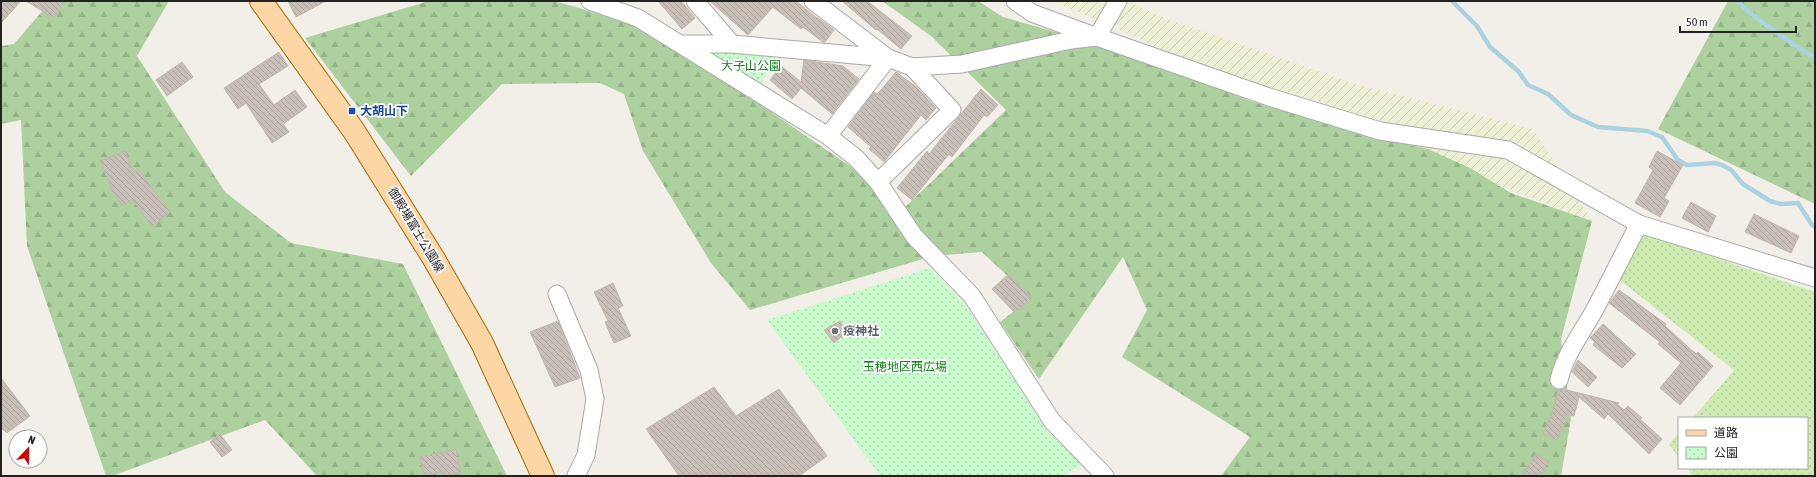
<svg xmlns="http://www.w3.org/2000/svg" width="1816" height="477" viewBox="0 0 1816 477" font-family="'Asap Condensed','Noto Sans JP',sans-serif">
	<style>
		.farmland { fill: url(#farmland-furrows) }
		.grass { fill: url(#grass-dots) }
		.forest { fill: url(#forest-firs) }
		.park { fill: url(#park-dots) }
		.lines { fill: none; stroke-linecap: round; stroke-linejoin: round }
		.stream { stroke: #aad3df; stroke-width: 4.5 }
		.building { fill: url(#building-back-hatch); stroke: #c4b6ab }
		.minor-casing { stroke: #a9a9a9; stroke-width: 19 }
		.primary-casing { stroke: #a06b00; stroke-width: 24 }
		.minor { stroke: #fff; stroke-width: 17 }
		.primary { stroke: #fcd6a4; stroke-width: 22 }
		.transit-dot { fill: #1a4fb4; stroke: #fff; stroke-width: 1.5 }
		.worship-dot { fill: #6b7280; stroke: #fff; stroke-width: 1.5 }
		.labels { text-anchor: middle; stroke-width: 3.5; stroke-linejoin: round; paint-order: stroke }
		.park-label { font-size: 12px; fill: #0c8416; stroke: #fff }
		.transit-label { font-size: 12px; font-weight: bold; fill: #164399; stroke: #fff; text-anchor: start }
		.street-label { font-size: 12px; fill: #222; stroke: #fff }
		.worship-label { font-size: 12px; font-weight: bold; fill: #5b616d; stroke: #fff; text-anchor: start }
	</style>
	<defs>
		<pattern id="farmland-furrows" width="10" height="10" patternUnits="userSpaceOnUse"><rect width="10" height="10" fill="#eef0d5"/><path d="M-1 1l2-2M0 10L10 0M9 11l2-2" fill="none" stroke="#ccceb7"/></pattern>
		<pattern id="grass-dots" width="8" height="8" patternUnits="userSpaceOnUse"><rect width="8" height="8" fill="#cdebb0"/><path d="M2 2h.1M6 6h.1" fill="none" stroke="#b0c997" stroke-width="1.8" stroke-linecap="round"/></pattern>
		<pattern id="forest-firs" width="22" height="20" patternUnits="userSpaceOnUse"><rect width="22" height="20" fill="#add19e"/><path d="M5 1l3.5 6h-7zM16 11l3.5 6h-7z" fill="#95b388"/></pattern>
		<pattern id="park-dots" width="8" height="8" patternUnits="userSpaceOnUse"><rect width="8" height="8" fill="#c8facc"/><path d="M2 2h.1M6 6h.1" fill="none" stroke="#acd6af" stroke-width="1.8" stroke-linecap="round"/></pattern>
		<pattern id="building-back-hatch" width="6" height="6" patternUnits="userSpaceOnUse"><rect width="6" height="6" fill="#c7bfb8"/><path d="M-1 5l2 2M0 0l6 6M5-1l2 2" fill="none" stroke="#aba49e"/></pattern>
	</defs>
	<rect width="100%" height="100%" fill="#f2efe9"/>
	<path class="farmland" d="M 1054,1 L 1128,1 L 1157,15 L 1355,84 L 1533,129 L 1592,221 L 1269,97 Z"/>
	<g class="grass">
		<path d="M 1645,234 L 1815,292 L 1815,476 L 1692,476 L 1687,468 L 1807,468 L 1807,418 L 1693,418 L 1734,370 L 1617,278 Z"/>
		<path d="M 1679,433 L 1679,458 L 1669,444 Z"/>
	</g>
	<g class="forest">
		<path d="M 51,1 L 169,1 L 137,56 L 225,192 L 291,243 L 403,264 L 507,476 L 317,476 L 265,420 L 112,476 L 106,476 L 27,246 L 21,120 L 1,124 L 1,46 L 14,44 Z"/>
		<path d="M 429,1 L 553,1 L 576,7 L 656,33 L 850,166 L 899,213 L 1006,110 L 931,36 L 882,1 L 978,1 L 1003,17 L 1150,59 L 1250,101 L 1376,138 L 1428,149 L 1470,168 L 1511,193 L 1592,221 L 1561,339 L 1571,419 L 1561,476 L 1221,476 L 1250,437 L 1122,357 L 1147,310 L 1123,257 L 1039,379 L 1000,322 L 1031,298 L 982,252 L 933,256 L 750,310 L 711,263 L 643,151 L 624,94 L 600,83 L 502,84 L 411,176 L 305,38 Z"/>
		<path d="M 1728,1 L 1815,1 L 1815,204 L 1658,129 Z"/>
	</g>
	<g class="park">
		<path d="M 690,48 L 778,52 L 758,89 Z"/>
		<path d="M 930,268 L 964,303 L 1048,433 L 1084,464 L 1062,476 L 880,476 L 767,320 Z"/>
	</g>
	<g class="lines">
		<g class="stream">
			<path d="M 1452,1 L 1477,26 L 1490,47 L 1518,71 L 1528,85 L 1548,94 L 1571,115 L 1598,127 L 1647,131 L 1662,137 L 1678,160 L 1687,165 L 1715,163 L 1722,165 L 1731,170 L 1743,184 L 1770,201 L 1781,204 L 1798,203 L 1812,225 L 1815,227"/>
			<path d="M 1737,1 C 1761,23 1787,41 1815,58"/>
		</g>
	</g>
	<g class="building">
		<path d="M 1,1 L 21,1 L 1,23 Z"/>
		<path d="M 26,1 L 64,1 L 54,18 Z"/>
		<path d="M 288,1 L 326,1 L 296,17 Z"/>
		<path d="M 658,1 L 681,1 L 695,18 L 682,29 Z"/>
		<path d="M 710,1 L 796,1 L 818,19 L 818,18 L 834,30 L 825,42 L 823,42 L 803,27 L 801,29 L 773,7 L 748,35 Z"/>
		<path d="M 842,1 L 867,1 L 912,36 L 901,49 L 877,29 L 876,30 Z"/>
		<path d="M 279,52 L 288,66 L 259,84 L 274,105 L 295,90 L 307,107 L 283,124 L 289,132 L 272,143 L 246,103 L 238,109 L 224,88 Z"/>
		<path d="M 804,60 L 843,66 L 859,79 L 832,114 L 801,88 L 792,99 L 770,80 L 781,66 L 801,82 Z"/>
		<path d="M 182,62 L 193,77 L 167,96 L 156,80 Z"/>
		<path d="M 896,72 L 915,86 L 936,108 L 926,120 L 921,115 L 884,162 L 869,149 L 871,147 L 848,127 L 874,92 L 877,94 L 880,91 Z"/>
		<path d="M 981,89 L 998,105 L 987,117 L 984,115 L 952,157 L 949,154 L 912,200 L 897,188 L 927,151 L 929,154 Z"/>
		<path d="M 125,151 L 134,173 L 138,169 L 170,212 L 152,226 L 132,199 L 123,206 L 111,190 L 112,189 L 100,161 Z"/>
		<path d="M 1657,151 L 1683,165 L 1664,198 L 1669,201 L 1660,217 L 1635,203 L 1653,170 L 1649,167 Z"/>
		<path d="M 1691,202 L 1716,216 L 1708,232 L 1682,218 Z"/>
		<path d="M 1754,214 L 1799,236 L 1791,253 L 1745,232 Z"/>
		<path d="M 1009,274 L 1032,298 L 1015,313 L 992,289 Z"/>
		<path d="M 613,283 L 623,306 L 618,308 L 631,336 L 614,343 L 605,322 L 608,321 L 594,292 Z"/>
		<path d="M 1619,290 L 1666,324 L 1665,326 L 1696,354 L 1698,352 L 1713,366 L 1680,405 L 1660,388 L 1681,363 L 1658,344 L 1660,342 L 1609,303 Z"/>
		<path d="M 558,321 L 580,378 L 555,387 L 530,332 Z"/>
		<path d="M 840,321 L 846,333 L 834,343 L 824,330 Z"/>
		<path d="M 1603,324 L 1636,354 L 1622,368 L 1593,345 L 1595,342 L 1590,338 Z"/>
		<path d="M 1578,360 L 1597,377 L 1588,387 L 1572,372 Z"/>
		<path d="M 1,378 L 30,416 L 7,433 L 1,428 Z"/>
		<path d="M 714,387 L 736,416 L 779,389 L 827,456 L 799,476 L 679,476 L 646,429 Z"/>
		<path d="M 1563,389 L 1619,403 L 1617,404 L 1624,410 L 1628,406 L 1642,418 L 1640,419 L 1662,439 L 1649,454 L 1608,414 L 1604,419 L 1579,397 L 1574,416 L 1568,415 L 1557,440 L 1543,434 L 1553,410 L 1558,390 Z"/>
		<path d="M 220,434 L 232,450 L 222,457 L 210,442 Z"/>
		<path d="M 456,449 L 461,473 L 443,476 L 442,472 L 424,476 L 420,457 Z"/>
		<path d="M 1536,454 L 1549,462 L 1540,476 L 1522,476 Z"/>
	</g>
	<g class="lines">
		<defs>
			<g id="minor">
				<path d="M 590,1 L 638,18 L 828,136 L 856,158 L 878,182 L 914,236 L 972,296 L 1052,421 L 1105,476"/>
				<path d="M 695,1 L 732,44"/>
				<path d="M 813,1 L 888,58 L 828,136"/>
				<path d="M 1015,1 L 1032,13 L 1097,37 L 1269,97 L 1380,131 L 1508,150 L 1639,224 L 1815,278"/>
				<path d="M 680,44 L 732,44 L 888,58 L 912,67 L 962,64 L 1071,40 L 1097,37 L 1118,1"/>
				<path d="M 878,182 L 952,110 L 912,67"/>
				<path d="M 557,294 L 589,370 L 595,399 L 586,455 L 576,476"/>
				<path d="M 1559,380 C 1565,354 1582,333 1595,309 C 1610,281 1624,252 1639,224"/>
			</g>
			<path id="primary" d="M 261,1 L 354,131 L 434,259 L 482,343 L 543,476"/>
		</defs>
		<use href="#minor" class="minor-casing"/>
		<use href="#primary" class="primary-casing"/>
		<use href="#minor" class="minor"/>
		<use href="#primary" class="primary"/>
	</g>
	<rect class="transit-dot" x="348" y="107" width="8" height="8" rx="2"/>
	<circle class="worship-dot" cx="835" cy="331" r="4"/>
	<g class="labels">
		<g class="park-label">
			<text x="751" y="70">大子山公園</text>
			<text x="905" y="371">玉穂地区西広場</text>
		</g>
		<g class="transit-label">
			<text x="360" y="115">大胡山下</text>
		</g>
		<g class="street-label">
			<text transform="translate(416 230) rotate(59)" y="4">御殿場富士公園線</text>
		</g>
		<g class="worship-label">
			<text x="843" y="335">疫神社</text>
		</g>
	</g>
	<rect width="1816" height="477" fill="none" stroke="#222222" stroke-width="4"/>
	<rect x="1678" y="417" width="130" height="52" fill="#ffffff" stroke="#a7a7a7"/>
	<rect x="1686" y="430" width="20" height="6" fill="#fcd6a4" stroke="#a7a7a7"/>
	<text x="1714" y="437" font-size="12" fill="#222222">道路</text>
	<rect x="1686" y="447" width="20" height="12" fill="url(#park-dots)" stroke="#a7a7a7"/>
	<text x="1714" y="457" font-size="12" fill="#222222">公園</text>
	<g transform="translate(28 449) rotate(22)"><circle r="19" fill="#ffffff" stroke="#a7a7a7"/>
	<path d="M0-3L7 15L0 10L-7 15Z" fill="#d40000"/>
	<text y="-6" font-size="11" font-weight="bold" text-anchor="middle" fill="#222222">N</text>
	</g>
	<path d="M1680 26v6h116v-6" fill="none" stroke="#222222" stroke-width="2"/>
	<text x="1686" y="26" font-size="12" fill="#222222" stroke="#ffffff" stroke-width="3" paint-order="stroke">50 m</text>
</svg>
